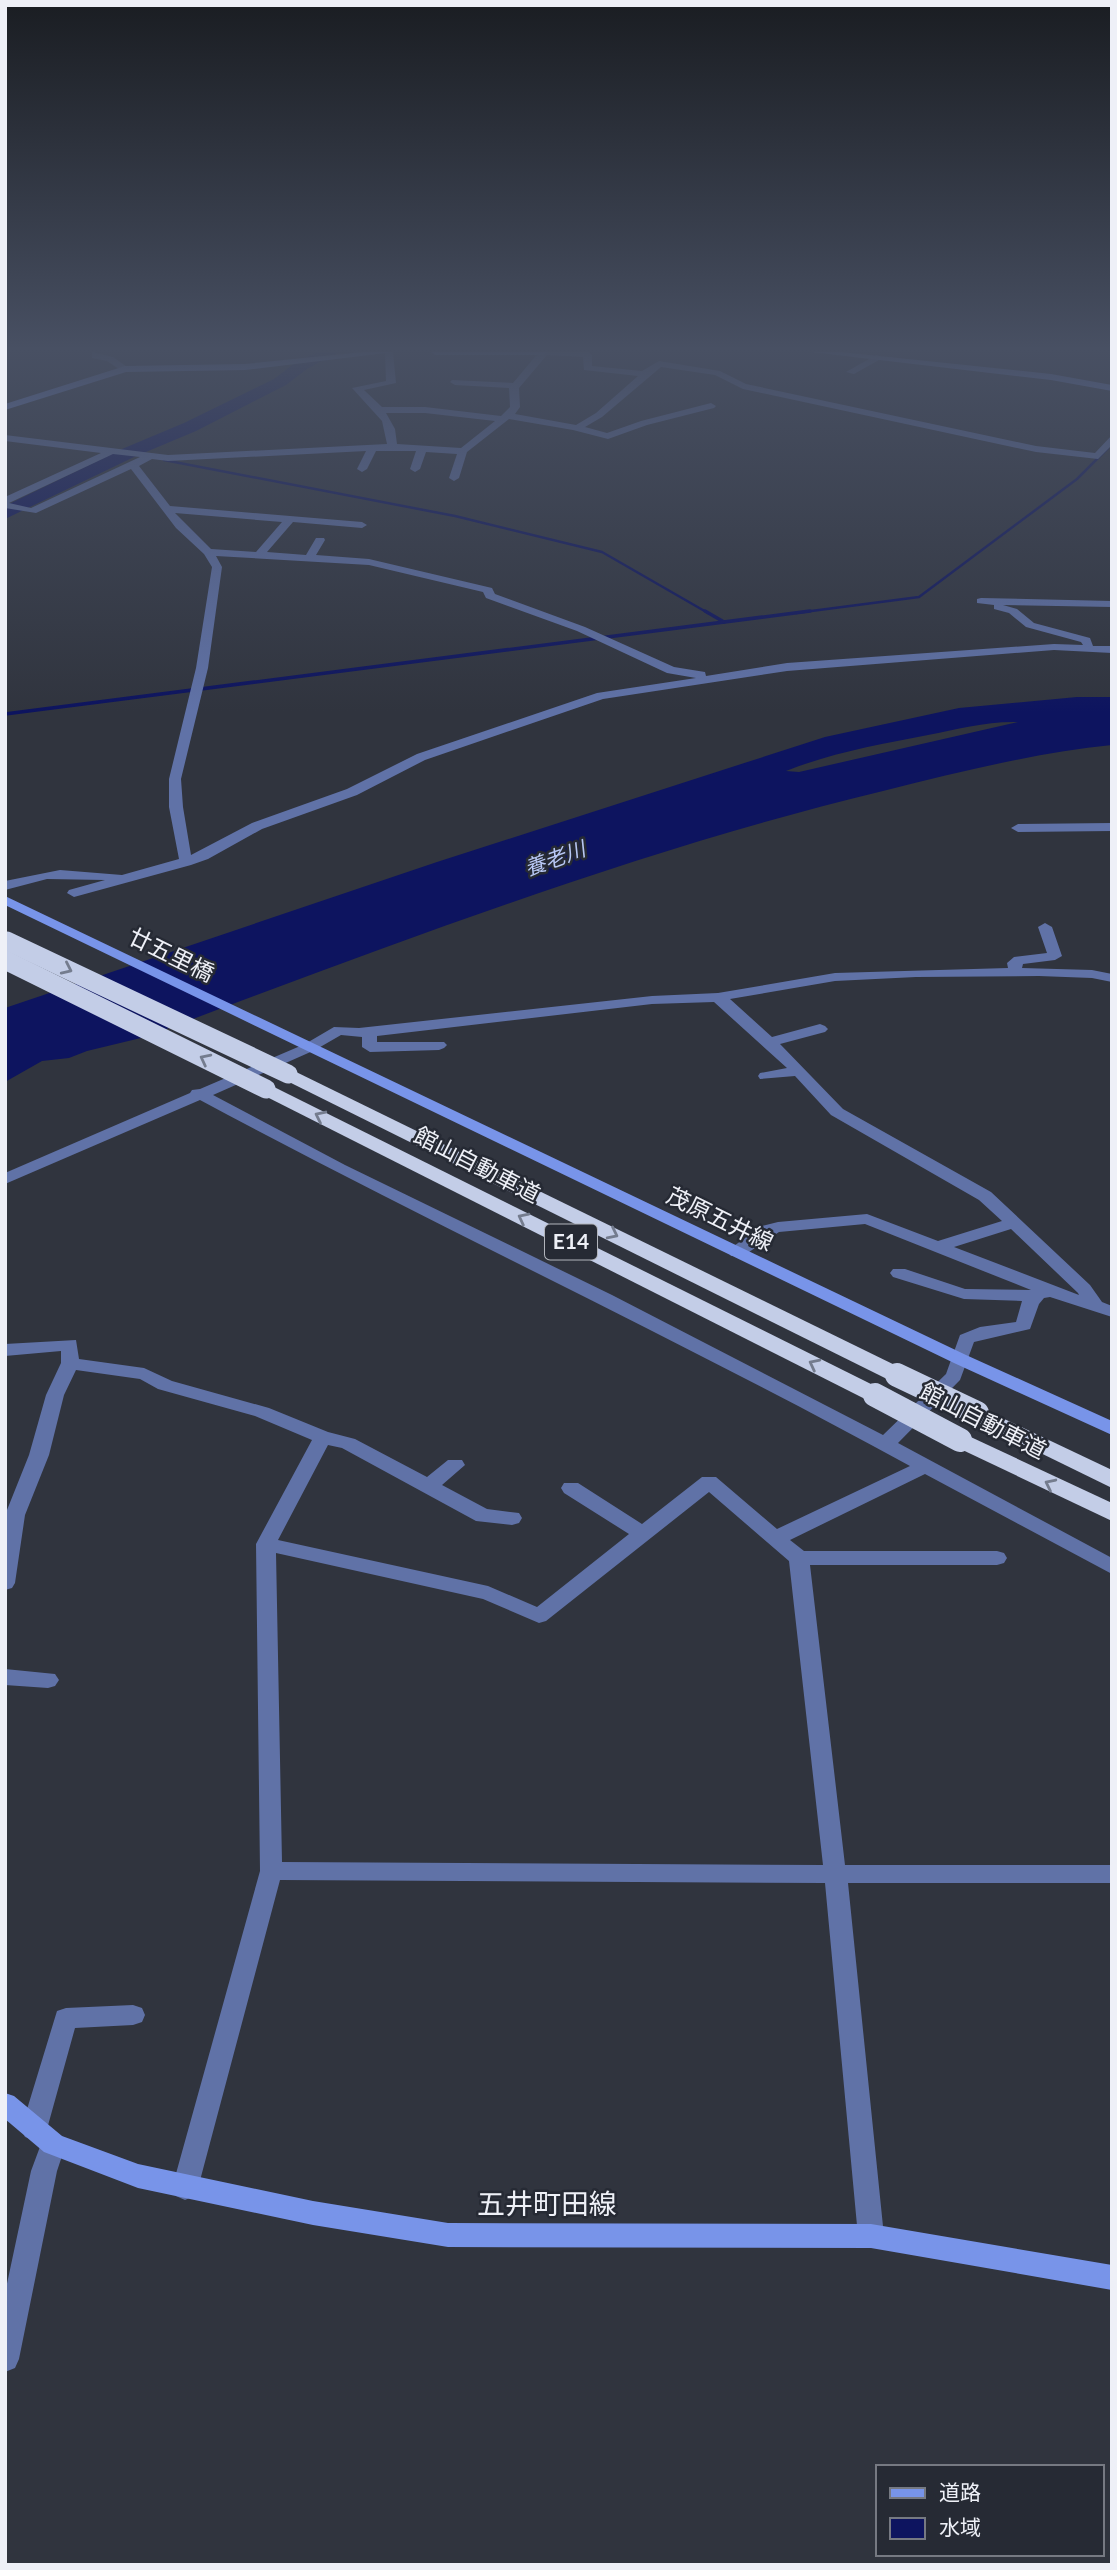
<svg xmlns="http://www.w3.org/2000/svg" width="1117" height="2570" viewBox="0 0 1117 2570" font-family="Lato,'Noto Sans JP',sans-serif">
	<style>
		.water { fill: #0d145f; fill-rule: evenodd }
		.lines { fill: none; stroke-linecap: round; stroke-linejoin: round }
		.stream-far1 { stroke: #0d145f; stroke-width: 2.5 }
		.stream { stroke: #0d145f; stroke-width: 3.5 }
		.river { fill: #0d145f; fill-rule: evenodd }
		.street { fill: #6072a7; fill-rule: evenodd }
		.secondary { fill: #7894e9; fill-rule: evenodd }
		.highway { fill: #c3cde7; fill-rule: evenodd }
		.highway-bridge-far2 { stroke: #c3cde7; stroke-width: 15 }
		.highway-bridge-far1 { stroke: #c3cde7; stroke-width: 19 }
		.highway-bridge { stroke: #c3cde7; stroke-width: 24 }
		.oneway { stroke: #747c8e }
		.labels { text-anchor: middle; stroke-width: 5; stroke-linejoin: round; paint-order: stroke }
		.far-water-label { font-size: 21px; font-style: italic; fill: #b7c7f3; stroke: #262a34 }
		.shield { fill: #262a34; stroke: #b2b5bc; stroke-width: 2 }
		.shield-label { font-size: 21px; font-weight: bold; fill: #eef0f7 }
		.street-label { font-size: 23px; fill: #eef0f7; stroke: #262a34 }
		.near-street-label { font-size: 28px; fill: #eef0f7; stroke: #262a34 }
	</style>
	<rect width="100%" height="100%" fill="#30343e"/>
	<path class="water" d="M 1077,697 L 1112,697 L 1112,745 C 1034,753 959,772 883,791 C 631,852 388,946 145,1037 L 87,1051 L 69,1058 L 42,1061 L 5,1082 L 5,1008 L 437,862 L 825,737 L 959,708 ZM 1018,722 L 799,772 L 786,771 C 831,753 881,744 928,735 C 957,729 988,721 1018,722 Z"/>
	<g class="lines">
		<g class="stream-far1">
			<path d="M 164,460 L 455,516 L 602,552 L 708,613"/>
			<path d="M 796,613 L 919,597 L 1077,479 L 1108,448"/>
		</g>
		<g class="stream">
			<path d="M 705,611 L 724,622"/>
			<path d="M 5,714 L 810,611"/>
		</g>
		<path class="river" d="M 317,352 L 338,352 L 307,369 L 286,385 L 196,431 L 134,457 L 5,519 L 5,506 L 122,449 L 184,423 L 274,379 L 295,363 Z"/>
		<g class="street">
			<path d="M 92,352 L 113,357 L 130,369 L 122,371 L 107,361 L 92,358 Z"/>
			<path d="M 385,352 L 393,352 L 396,383 L 364,390 L 382,407 L 425,407 L 501,416 L 510,407 L 509,388 L 455,385 L 450,382 L 452,380 L 513,383 L 539,352 L 589,352 L 592,355 L 592,366 L 642,371 L 659,361 L 720,371 L 746,384 L 1036,446 L 1095,453 L 1112,435 L 1112,445 L 1098,459 L 1036,452 L 743,389 L 715,375 L 661,367 L 602,417 L 585,427 L 607,433 L 641,421 L 711,403 L 716,406 L 714,408 L 647,425 L 608,439 L 573,430 L 509,419 L 467,452 L 459,478 L 454,481 L 449,478 L 457,454 L 426,452 L 420,469 L 415,472 L 410,469 L 416,451 L 376,451 L 367,469 L 362,472 L 357,469 L 366,451 L 168,461 L 152,459 L 139,466 L 170,506 L 362,522 L 367,525 L 362,528 L 293,522 L 267,552 L 306,555 L 316,538 L 324,538 L 325,540 L 316,555 L 369,559 L 492,588 L 495,594 L 585,627 L 674,667 L 705,672 L 706,676 L 787,663 L 1054,644 L 1083,645 L 1081,642 L 1026,627 L 1009,613 L 994,609 L 994,605 L 977,603 L 977,599 L 981,598 L 1112,601 L 1112,607 L 1003,605 L 1017,609 L 1034,623 L 1090,638 L 1093,646 L 1112,646 L 1112,653 L 1054,650 L 787,671 L 603,699 L 425,760 L 357,795 L 262,829 L 208,859 L 191,865 L 74,897 L 67,893 L 69,890 L 105,880 L 47,879 L 5,890 L 5,881 L 60,870 L 122,875 L 179,859 L 169,807 L 169,779 L 196,668 L 212,567 L 204,554 L 176,528 L 131,469 L 36,513 L 5,508 L 5,497 L 101,453 L 5,441 L 5,435 L 168,455 L 387,444 L 382,421 L 352,388 L 386,381 ZM 547,355 L 583,357 L 584,370 L 638,376 L 596,413 L 576,425 L 515,414 L 520,407 L 519,388 ZM 386,413 L 425,413 L 495,421 L 461,448 L 397,444 L 395,429 ZM 113,454 L 140,457 L 31,508 L 9,503 ZM 175,513 L 282,522 L 256,552 L 211,549 ZM 216,556 L 369,565 L 483,592 L 486,598 L 577,631 L 667,673 L 696,678 L 597,693 L 417,754 L 347,789 L 252,823 L 191,855 L 183,807 L 181,779 L 208,668 L 222,567 Z"/>
			<path d="M 876,355 L 879,356 L 879,360 L 854,374 L 846,372 Z"/>
			<path d="M 1112,823 L 1112,831 L 1018,832 L 1011,828 L 1018,824 Z"/>
			<path d="M 1045,923 L 1052,927 L 1062,956 L 1055,960 L 1023,964 L 1022,968 L 1092,970 L 1112,974 L 1112,982 L 1092,978 L 1039,976 L 916,977 L 835,981 L 730,999 L 772,1037 L 820,1024 L 825,1026 L 828,1029 L 825,1032 L 780,1044 L 843,1109 L 991,1192 L 1090,1285 L 1102,1302 L 1112,1306 L 1112,1317 L 1050,1297 L 1044,1298 L 1039,1304 L 1030,1329 L 974,1342 L 960,1380 L 898,1443 L 1112,1558 L 1112,1574 L 925,1474 L 790,1540 L 804,1551 L 997,1551 L 1004,1553 L 1007,1558 L 1004,1563 L 997,1565 L 810,1565 L 845,1865 L 1112,1865 L 1112,1883 L 848,1883 L 884,2236 L 880,2245 L 871,2248 L 862,2245 L 858,2236 L 825,1883 L 280,1880 L 198,2188 L 194,2196 L 185,2200 L 176,2196 L 172,2188 L 260,1871 L 256,1544 L 312,1440 L 255,1416 L 158,1389 L 140,1379 L 76,1370 L 64,1395 L 49,1455 L 25,1515 L 15,1583 L 12,1588 L 5,1590 L 5,1515 L 29,1455 L 46,1395 L 61,1363 L 61,1351 L 5,1356 L 5,1344 L 76,1340 L 79,1359 L 144,1368 L 172,1381 L 269,1408 L 328,1432 L 355,1439 L 427,1477 L 448,1460 L 462,1460 L 465,1465 L 442,1485 L 487,1509 L 519,1513 L 522,1518 L 519,1523 L 512,1525 L 476,1521 L 342,1448 L 328,1445 L 278,1540 L 488,1586 L 537,1607 L 629,1534 L 564,1493 L 561,1488 L 564,1483 L 578,1483 L 642,1524 L 702,1477 L 716,1477 L 777,1529 L 910,1466 C 676,1338 435,1226 200,1100 L 5,1184 L 5,1173 L 190,1093 L 192,1090 L 200,1089 L 305,1044 L 334,1027 L 359,1028 L 652,996 L 718,993 L 835,973 L 1008,968 L 1007,963 L 1014,957 L 1047,953 L 1038,927 ZM 714,1002 L 787,1068 L 760,1073 L 758,1076 L 760,1079 L 795,1076 L 831,1115 L 979,1200 L 1002,1221 L 938,1241 L 867,1214 L 778,1222 L 762,1226 L 731,1248 L 728,1252 L 731,1256 L 743,1256 L 779,1232 L 865,1224 L 1031,1290 L 965,1289 L 905,1269 L 893,1269 L 890,1273 L 893,1277 L 964,1299 L 1022,1301 L 1016,1322 L 980,1327 L 960,1335 L 946,1374 L 883,1435 L 612,1295 L 345,1165 L 213,1095 L 315,1050 L 341,1035 L 362,1037 L 362,1047 L 370,1052 L 439,1050 L 444,1048 L 447,1045 L 444,1042 L 377,1042 L 377,1036 L 652,1004 ZM 1011,1229 L 1078,1293 L 1079,1295 L 954,1247 ZM 709,1492 L 789,1561 L 823,1865 L 282,1862 L 276,1553 L 483,1599 L 539,1623 L 546,1621 Z"/>
			<path d="M 5,1669 L 55,1674 L 59,1680 L 55,1686 L 48,1688 L 5,1685 Z"/>
			<path d="M 133,2005 L 142,2008 L 145,2015 L 142,2022 L 133,2025 L 75,2028 L 47,2129 L 43,2137 L 34,2140 L 25,2137 L 21,2129 L 57,2011 L 66,2008 Z"/>
			<path d="M 53,2133 L 62,2136 L 66,2144 L 57,2171 L 19,2359 L 15,2368 L 5,2372 L 5,2293 L 31,2171 L 44,2136 Z"/>
		</g>
		<g class="secondary">
			<path d="M 363,352 L 394,352 L 245,370 L 126,372 L 5,410 L 5,404 L 125,366 L 245,364 Z"/>
			<path d="M 431,352 L 547,352 L 543,355 L 435,355 Z"/>
			<path d="M 811,352 L 841,352 L 1051,374 L 1112,385 L 1112,391 L 1051,380 Z"/>
			<path d="M 5,896 L 966,1355 L 1112,1421 L 1112,1435 L 954,1363 L 5,905 Z"/>
			<path d="M 5,2093 L 14,2096 L 62,2136 L 138,2164 L 313,2201 L 448,2223 L 871,2224 L 1112,2265 L 1112,2290 L 871,2248 L 448,2247 L 313,2225 L 138,2188 L 44,2152 L 5,2119 Z"/>
		</g>
		<g class="highway">
			<path d="M 288,1068 L 905,1370 L 908,1375 L 905,1380 L 889,1380 L 281,1078 L 279,1074 Z"/>
			<path d="M 266,1083 L 883,1390 L 886,1395 L 883,1400 L 875,1402 L 867,1400 L 259,1093 L 257,1089 Z"/>
			<path d="M 977,1406 L 1112,1470 L 1112,1488 L 969,1418 L 966,1413 L 969,1408 Z"/>
			<path d="M 960,1432 L 1112,1503 L 1112,1521 L 952,1445 L 949,1440 L 952,1435 Z"/>
		</g>
		<path class="highway-bridge-far2" d="M 5,940 L 11,943"/>
		<g class="highway-bridge-far1">
			<path d="M 7,941 L 288,1074"/>
			<path d="M 5,960 L 266,1089"/>
		</g>
		<g class="highway-bridge">
			<path d="M 897,1375 L 977,1413"/>
			<path d="M 875,1395 L 960,1440"/>
		</g>
	</g>
	<defs><path id="oneway-chevron" d="M-2-3.5L2.5 0L-2 3.5" fill="none" stroke-width="1.6" stroke-linecap="round" stroke-linejoin="round" transform="scale(1.75)"/></defs>
	<g class="oneway">
		<use href="#oneway-chevron" transform="translate(67 969) rotate(25)"/>
		<use href="#oneway-chevron" transform="translate(205 1059) rotate(-153)"/>
		<use href="#oneway-chevron" transform="translate(320 1116) rotate(-154)"/>
		<use href="#oneway-chevron" transform="translate(523 1218) rotate(-153)"/>
		<use href="#oneway-chevron" transform="translate(613 1234) rotate(26)"/>
		<use href="#oneway-chevron" transform="translate(814 1364) rotate(-153)"/>
		<use href="#oneway-chevron" transform="translate(1050 1484) rotate(-154)"/>
	</g>
	<linearGradient id="sky" x2="0" y2="1"><stop stop-color="#1a1d22"/><stop offset="0.49" stop-color="#485063"/><stop offset="1" stop-color="#485063" stop-opacity="0"/></linearGradient>
	<rect width="1117" height="712" fill="url(#sky)"/>
	<g class="labels">
		<g class="far-water-label">
			<text transform="translate(555 859) rotate(-20)" y="7">養老川</text>
		</g>
		<rect class="shield" x="545" y="1224.5" width="52" height="35" rx="5"/>
		<g class="shield-label">
			<text x="571" y="1249">E14</text>
		</g>
		<g class="street-label">
			<text transform="translate(171 955) rotate(26)" y="8">廿五里橋</text>
			<text transform="translate(477 1165) rotate(27)" y="8">館山自動車道</text>
			<text transform="translate(720 1219) rotate(26)" y="8">茂原五井線</text>
			<text transform="translate(983 1421) rotate(27)" y="8">館山自動車道</text>
		</g>
		<g class="near-street-label">
			<text x="547" y="2214">五井町田線</text>
		</g>
	</g>
	<rect width="1117" height="2570" fill="none" stroke="#eef0f7" stroke-width="14"/>
	<rect x="876" y="2465" width="228" height="91" fill="#262a34" stroke="#767982" stroke-width="2"/>
	<rect x="890" y="2488" width="35" height="10" fill="#7894e9" stroke="#767982" stroke-width="2"/>
	<text x="939" y="2500" font-size="21" fill="#eef0f7">道路</text>
	<rect x="890" y="2518" width="35" height="21" fill="#0d145f" stroke="#767982" stroke-width="2"/>
	<text x="939" y="2535" font-size="21" fill="#eef0f7">水域</text>
</svg>
